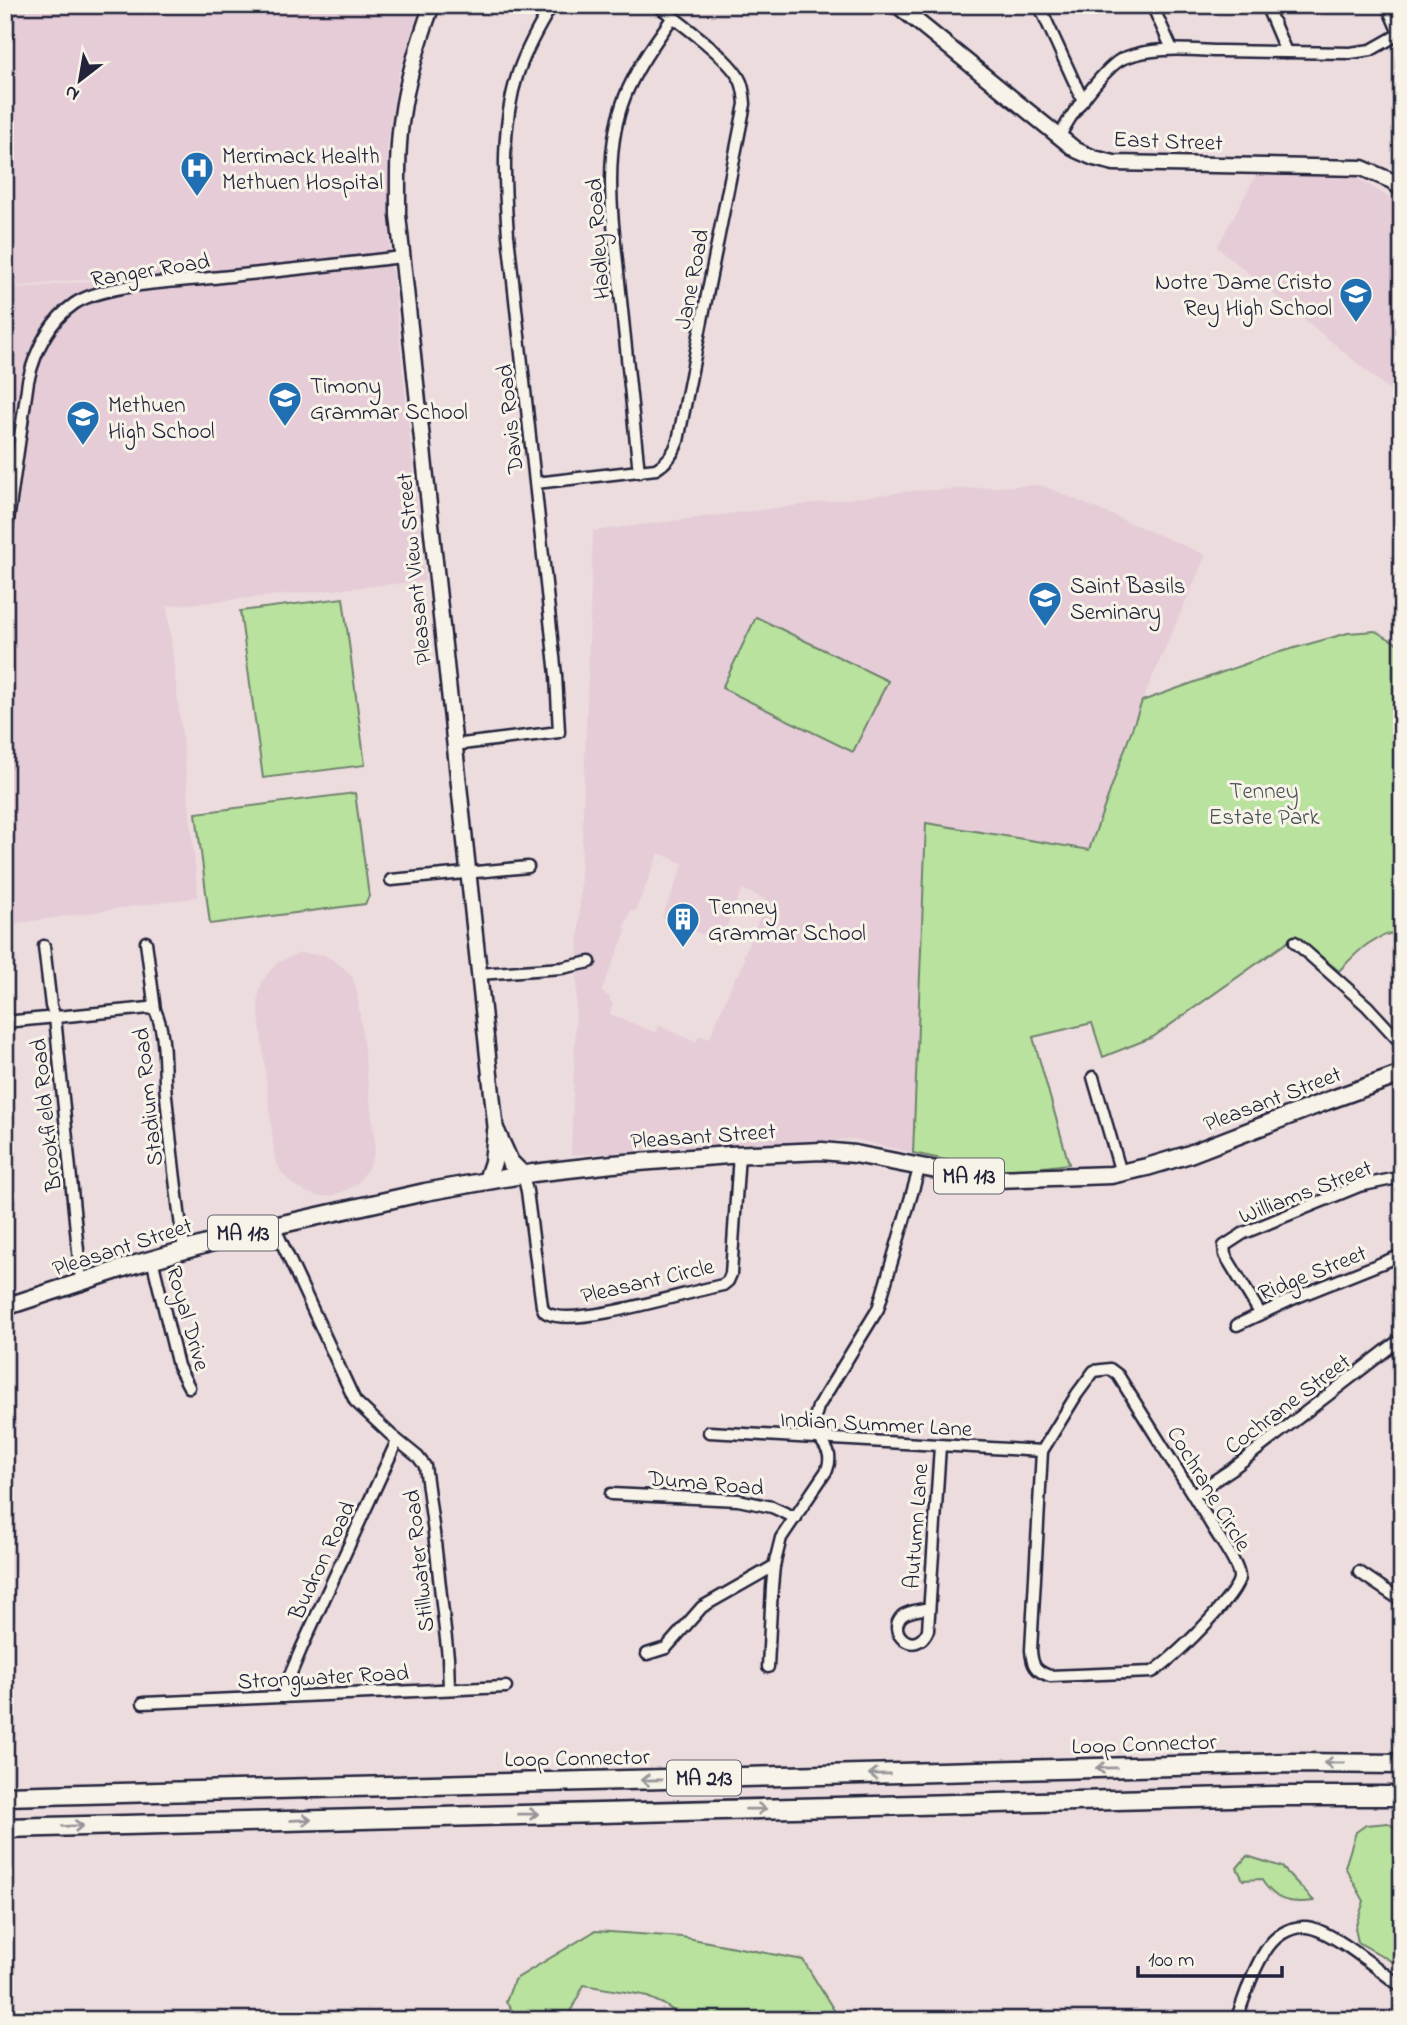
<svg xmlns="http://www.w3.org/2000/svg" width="1407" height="2025" viewBox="0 0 1407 2025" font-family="'Indie Flower',sans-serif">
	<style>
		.built { fill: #e5ccd7; fill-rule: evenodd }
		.green { fill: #b9e29e; stroke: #6e826c; stroke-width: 2 }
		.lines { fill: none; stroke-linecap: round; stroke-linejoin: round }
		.street-casing { stroke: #22223b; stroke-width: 15 }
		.secondary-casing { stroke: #22223b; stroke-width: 19 }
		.primary-casing { stroke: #22223b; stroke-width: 21 }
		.highway-casing { stroke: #22223b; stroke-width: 23 }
		.street { stroke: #f7f3e8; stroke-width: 10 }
		.secondary { stroke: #f7f3e8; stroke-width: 14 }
		.primary { stroke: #f7f3e8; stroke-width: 16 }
		.highway { stroke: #f7f3e8; stroke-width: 18 }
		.oneway { stroke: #97959a }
		.labels { text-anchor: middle; stroke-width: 6; stroke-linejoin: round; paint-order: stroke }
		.shield { fill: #f7f3e8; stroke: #62616f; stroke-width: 2 }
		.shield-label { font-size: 21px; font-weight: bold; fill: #22223b }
		.street-label { font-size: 23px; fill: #22223b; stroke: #f7f3e8 }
		.poi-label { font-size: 23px; fill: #22223b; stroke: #f7f3e8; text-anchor: start }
		.park-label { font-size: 23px; fill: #485254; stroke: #f7f3e8 }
	</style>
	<rect width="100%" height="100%" fill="#ecdcde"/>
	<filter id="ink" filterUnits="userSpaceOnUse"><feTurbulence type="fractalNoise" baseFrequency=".0143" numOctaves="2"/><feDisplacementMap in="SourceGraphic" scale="14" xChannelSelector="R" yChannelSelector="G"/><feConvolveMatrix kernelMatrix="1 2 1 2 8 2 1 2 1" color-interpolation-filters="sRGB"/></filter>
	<g filter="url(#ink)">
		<g class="built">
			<path d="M 5,5 L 421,5 L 398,76 L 387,147 L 390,249 L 425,581 L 167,606 L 184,753 L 198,897 L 5,925 L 5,290 L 121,278 L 85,279 L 5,288 Z"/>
			<path d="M 1258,172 L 1357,178 L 1402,206 L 1402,400 L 1217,247 Z"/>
			<path d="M 1041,485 L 1206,555 L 1142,701 L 1090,855 L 926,823 L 913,1153 L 854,1139 L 571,1155 L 593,531 L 911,491 ZM 659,853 L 684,864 L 662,917 L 720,942 L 742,889 L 767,900 L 743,957 L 745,958 L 739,975 L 736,975 L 709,1039 L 699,1035 L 696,1042 L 659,1026 L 656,1033 L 610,1014 L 613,1003 L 609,1001 L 610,997 L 601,992 L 627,929 L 624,927 L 631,910 L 635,912 Z"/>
			<path d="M 299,953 L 324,955 L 333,960 L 345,969 L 353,978 L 357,991 L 375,1142 L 374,1154 L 368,1168 L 358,1183 L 345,1191 L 331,1196 L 317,1196 L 306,1192 L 292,1184 L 282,1173 L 275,1159 L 258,1004 L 259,993 L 262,981 L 277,963 Z"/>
		</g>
		<g class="green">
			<path d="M 343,598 L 365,765 L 263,778 L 240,611 Z"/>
			<path d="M 756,617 L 888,681 L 853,752 L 722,688 Z"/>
			<path d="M 1375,631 L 1402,646 L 1402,932 C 1374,933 1357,952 1339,971 L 1296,936 L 1153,1037 L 1103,1057 L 1092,1023 L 1033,1037 L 1069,1164 L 1001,1172 L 913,1153 L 926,823 L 1089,850 L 1142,701 L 1273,654 L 1348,633 Z"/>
			<path d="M 355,793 L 369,896 L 365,904 L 210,924 L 196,813 Z"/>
			<path d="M 1388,1823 L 1402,1833 L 1402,1960 L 1393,1962 L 1358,1942 L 1355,1928 L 1364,1901 L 1345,1867 L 1356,1832 L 1366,1825 Z"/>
			<path d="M 1247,1856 L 1282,1867 L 1314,1901 C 1288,1904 1275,1901 1261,1879 L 1243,1880 L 1237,1868 Z"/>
			<path d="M 595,1931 L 682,1937 L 803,1960 L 840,2020 L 688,2020 L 663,2004 L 643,1995 L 584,1985 L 567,2018 L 562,2020 L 518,2018 L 506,2002 L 514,1980 Z"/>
		</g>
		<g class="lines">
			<defs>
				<g id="street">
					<path d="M 1039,5 L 1083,101"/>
					<path d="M 1152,5 L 1172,49"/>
					<path d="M 1266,5 L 1286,52"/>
					<path d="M 1060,137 C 1067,119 1106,65 1124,58 C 1154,46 1188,50 1220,51 C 1263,52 1307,52 1350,53 L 1371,50 L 1401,33"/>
					<path d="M 639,472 L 613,224 C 609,177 609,125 632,81 C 643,58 658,38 673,17"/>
					<path d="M 536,483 L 656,469 C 668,462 674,453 678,441 L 745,104 C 744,95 744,86 739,78 C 727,56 679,22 657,5"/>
					<path d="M 5,542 L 28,381 C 35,352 48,322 74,304 C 105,283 181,282 221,277 C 281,271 342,264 402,257"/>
					<path d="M 454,745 L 559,732 L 556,675 L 508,235 C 504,182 501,125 518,73 C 526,50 539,26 552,5"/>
					<path d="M 391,880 L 528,867"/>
					<path d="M 146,942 L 155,1010 C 167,1035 163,1069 166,1096 C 171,1147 177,1199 184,1249"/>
					<path d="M 1295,942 L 1367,1006 L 1402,1044"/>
					<path d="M 44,946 L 51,1006 L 55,1017 L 81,1281"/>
					<path d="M 479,974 L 562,968 L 590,962"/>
					<path d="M 5,1022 L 149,1008 L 155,1010"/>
					<path d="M 1093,1077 L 1121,1173"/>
					<path d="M 523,1175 L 527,1191 L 542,1306 C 544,1311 544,1312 549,1314 C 578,1327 687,1292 723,1285 L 728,1281 L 731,1274 L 739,1154"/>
					<path d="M 274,1226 L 355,1401 L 391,1435 L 418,1457 L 425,1466 L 434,1533 L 448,1657 L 449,1689"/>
					<path d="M 152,1259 L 178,1366 L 189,1387"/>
					<path d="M 1260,1313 L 1225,1255 L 1224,1246 L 1244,1233 L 1359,1186 L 1402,1177"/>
					<path d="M 1237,1325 L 1297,1297 L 1402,1255"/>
					<path d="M 1110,1369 L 1118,1375 C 1150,1427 1183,1478 1215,1531 C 1221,1541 1240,1567 1239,1578 C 1238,1595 1169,1664 1152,1672 L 1050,1676 C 1035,1671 1032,1665 1031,1650 L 1042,1451 L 1077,1394 L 1094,1371 Z"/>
					<path d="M 709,1432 L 1042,1451"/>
					<path d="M 611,1494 L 738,1500 L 772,1507 L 796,1518"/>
					<path d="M 1193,1495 L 1232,1469 L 1402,1338"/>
					<path d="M 1359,1572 L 1402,1601"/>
					<path d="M 929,1608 C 921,1610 909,1610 902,1616 C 885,1633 916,1658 928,1630 L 940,1446"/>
					<path d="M 647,1654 L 666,1648 L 702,1607 L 774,1566"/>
					<path d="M 768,1667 L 772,1587 L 774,1566 L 781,1538 L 827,1470 C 836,1447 816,1443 814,1423 C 814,1419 817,1411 818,1407 L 878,1309 L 920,1166"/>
					<path d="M 283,1697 L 285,1687 L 302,1647 L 397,1441"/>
					<path d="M 143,1703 L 506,1687"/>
					<path d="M 1236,2020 C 1245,1997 1252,1971 1266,1950 C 1274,1937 1289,1926 1306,1927 C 1331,1929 1381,1972 1402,1987"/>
				</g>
				<g id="secondary">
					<path d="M 432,5 C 419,41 407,78 402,116 C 397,148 398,182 398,215 L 496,1131"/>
					<path d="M 897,5 L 1076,150 L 1094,158 L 1114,163 L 1362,168 L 1392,181 L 1402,190"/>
					<path d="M 1389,5 L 1402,35"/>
				</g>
				<g id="primary">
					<path d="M 496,1131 L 510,1162 L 523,1175"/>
					<path d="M 487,1180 L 493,1162 L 496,1133"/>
					<path d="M 5,1307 L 136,1264 L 256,1230 L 425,1192 L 533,1173 L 613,1164 L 729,1155 L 822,1151 L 855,1154 L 972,1177 L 996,1179 L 1111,1175 L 1147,1167 L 1187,1155 L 1327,1101 L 1402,1074"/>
				</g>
				<g id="highway">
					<path d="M 5,1796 L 1293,1763 L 1402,1764"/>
					<path d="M 5,1828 L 1272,1796 L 1402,1796"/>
				</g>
			</defs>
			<use href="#street" class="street-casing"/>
			<use href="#secondary" class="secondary-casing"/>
			<use href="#primary" class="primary-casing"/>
			<use href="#highway" class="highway-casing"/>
			<use href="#street" class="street"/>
			<use href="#secondary" class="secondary"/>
			<use href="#primary" class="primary"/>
			<use href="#highway" class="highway"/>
		</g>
		<defs><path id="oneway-shaft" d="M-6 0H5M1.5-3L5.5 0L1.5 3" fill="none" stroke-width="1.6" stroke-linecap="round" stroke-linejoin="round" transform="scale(1.75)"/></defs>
		<g class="oneway">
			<use href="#oneway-shaft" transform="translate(1334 1763) rotate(180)"/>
			<use href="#oneway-shaft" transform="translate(1106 1768) rotate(179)"/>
			<use href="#oneway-shaft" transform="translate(879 1774) rotate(179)"/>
			<use href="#oneway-shaft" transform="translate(651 1780) rotate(179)"/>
			<use href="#oneway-shaft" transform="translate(756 1809) rotate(-1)"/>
			<use href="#oneway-shaft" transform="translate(528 1814) rotate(-1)"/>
			<use href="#oneway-shaft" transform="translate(301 1820) rotate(-2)"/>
			<use href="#oneway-shaft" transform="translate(73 1826) rotate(-2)"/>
		</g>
	</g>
	<defs>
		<symbol id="hospital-pin" viewBox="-11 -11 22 30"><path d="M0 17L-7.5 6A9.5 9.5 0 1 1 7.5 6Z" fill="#1f6fb2" stroke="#f7f3e8"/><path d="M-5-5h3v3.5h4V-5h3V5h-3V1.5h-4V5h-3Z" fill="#fff"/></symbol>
		<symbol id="school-pin" viewBox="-11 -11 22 30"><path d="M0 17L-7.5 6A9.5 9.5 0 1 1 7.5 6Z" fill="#1f6fb2" stroke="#f7f3e8"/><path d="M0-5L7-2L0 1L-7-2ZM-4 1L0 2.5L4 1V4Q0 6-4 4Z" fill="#fff"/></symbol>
		<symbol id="building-pin" viewBox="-11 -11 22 30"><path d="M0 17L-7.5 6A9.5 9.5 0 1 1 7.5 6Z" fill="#1f6fb2" stroke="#f7f3e8"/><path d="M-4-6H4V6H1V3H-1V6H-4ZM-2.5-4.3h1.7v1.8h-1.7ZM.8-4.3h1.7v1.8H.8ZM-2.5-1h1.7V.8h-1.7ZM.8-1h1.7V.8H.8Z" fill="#fff"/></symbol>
	</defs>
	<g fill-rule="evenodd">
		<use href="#hospital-pin" x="178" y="149" width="38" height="52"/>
		<use href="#school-pin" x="1337" y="275" width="38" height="52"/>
		<use href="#school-pin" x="266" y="379" width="38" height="52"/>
		<use href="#school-pin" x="64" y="398" width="38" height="52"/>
		<use href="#school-pin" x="1026" y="579" width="38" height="52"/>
		<use href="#building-pin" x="664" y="900" width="38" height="52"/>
	</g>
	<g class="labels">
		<g class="shield">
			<rect x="934" y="1158.5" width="70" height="35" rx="5"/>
			<rect x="208" y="1215.5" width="70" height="35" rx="5"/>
			<rect x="667" y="1760.5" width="74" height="35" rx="5"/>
		</g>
		<g class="shield-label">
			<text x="969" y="1183">MA 113</text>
			<text x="243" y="1240">MA 113</text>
			<text x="704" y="1785">MA 213</text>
		</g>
		<g class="street-label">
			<text transform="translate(1168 140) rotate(2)" y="8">East Street</text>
			<text transform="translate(597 239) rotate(-94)" y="8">Hadley Road</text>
			<text transform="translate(150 269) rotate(-9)" y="8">Ranger Road</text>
			<text transform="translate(691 279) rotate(-79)" y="8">Jane Road</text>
			<text transform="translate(509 419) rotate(-96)" y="8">Davis Road</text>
			<text transform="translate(413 569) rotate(-96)" y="8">Pleasant View Street</text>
			<text transform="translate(147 1097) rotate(-96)" y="8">Stadium Road</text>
			<text transform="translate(1272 1098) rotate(-21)" y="8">Pleasant Street</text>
			<text transform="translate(45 1115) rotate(-96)" y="8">Brookfield Road</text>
			<text transform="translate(703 1135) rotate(-4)" y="8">Pleasant Street</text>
			<text transform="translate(1305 1191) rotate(-21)" y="8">Williams Street</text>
			<text transform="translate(122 1246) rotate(-18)" y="8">Pleasant Street</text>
			<text transform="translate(1312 1272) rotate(-22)" y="8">Ridge Street</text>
			<text transform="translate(647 1280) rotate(-13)" y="8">Pleasant Circle</text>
			<text transform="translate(189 1318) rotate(74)" y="8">Royal Drive</text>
			<text transform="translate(1287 1403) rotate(-37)" y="8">Cochrane Street</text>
			<text transform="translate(876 1423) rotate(3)" y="8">Indian Summer Lane</text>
			<text transform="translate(706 1482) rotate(5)" y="8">Duma Road</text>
			<text transform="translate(1210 1488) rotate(59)" y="8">Cochrane Circle</text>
			<text transform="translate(915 1526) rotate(-86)" y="8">Autumn Lane</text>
			<text transform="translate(321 1560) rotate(-65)" y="8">Budron Road</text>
			<text transform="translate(418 1561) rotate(-96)" y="8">Stillwater Road</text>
			<text transform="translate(323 1676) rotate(-3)" y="8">Strongwater Road</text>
			<text transform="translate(1144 1743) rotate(-2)" y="8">Loop Connector</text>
			<text transform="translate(577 1757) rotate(-1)" y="8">Loop Connector</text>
		</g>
		<g class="poi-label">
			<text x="222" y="163">Merrimack Health<tspan x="222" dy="26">Methuen Hospital</tspan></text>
			<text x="1332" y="289" text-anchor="end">Notre Dame Cristo<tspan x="1332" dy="26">Rey High School</tspan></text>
			<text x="310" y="393">Timony<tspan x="310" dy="26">Grammar School</tspan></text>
			<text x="108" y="412">Methuen<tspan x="108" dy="26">High School</tspan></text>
			<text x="1070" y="593">Saint Basils<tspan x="1070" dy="26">Seminary</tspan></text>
			<text x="708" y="914">Tenney<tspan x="708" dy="26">Grammar School</tspan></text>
		</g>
		<g class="park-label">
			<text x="1264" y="798">Tenney<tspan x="1264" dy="26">Estate Park</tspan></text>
		</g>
	</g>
	<rect width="1407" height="2025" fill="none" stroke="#f7f3e8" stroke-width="28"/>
	<rect x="14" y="14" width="1379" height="1997" fill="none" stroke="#22223b" stroke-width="2.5" filter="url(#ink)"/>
	<g transform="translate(80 80) rotate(211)" stroke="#f7f3e8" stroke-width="5" paint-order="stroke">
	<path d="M0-5L12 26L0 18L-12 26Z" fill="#22223b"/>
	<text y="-10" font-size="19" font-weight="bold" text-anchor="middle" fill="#22223b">N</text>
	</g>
	<path d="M1138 1966v10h144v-10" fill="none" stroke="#22223b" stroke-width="3.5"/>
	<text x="1148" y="1966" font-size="21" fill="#22223b" stroke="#f7f3e8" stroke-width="5" paint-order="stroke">100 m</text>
</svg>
